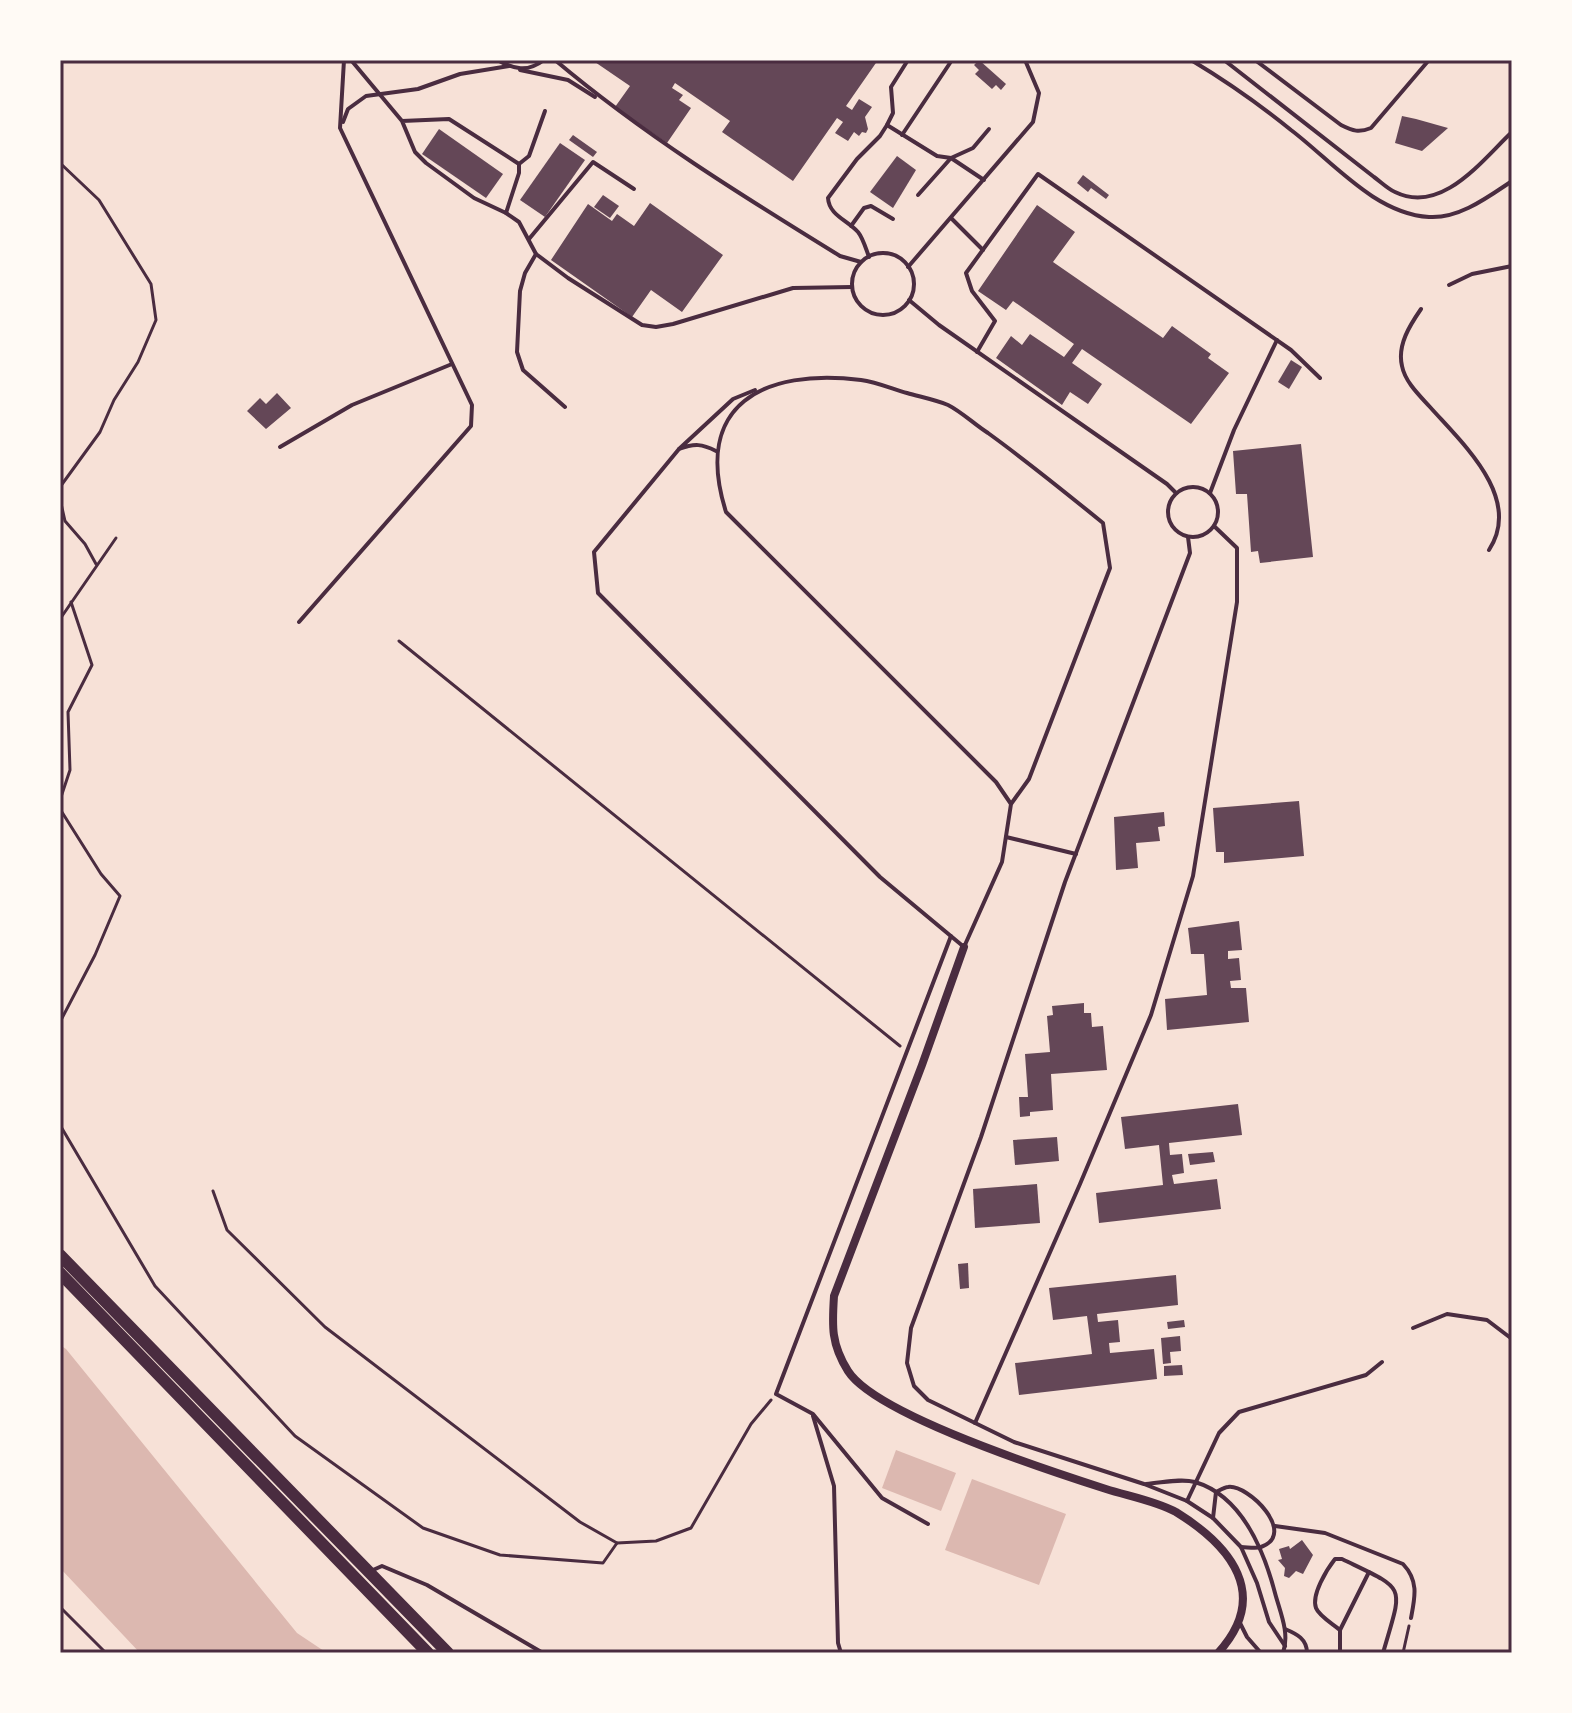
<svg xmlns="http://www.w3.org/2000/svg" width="1572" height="1713" viewBox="0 0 1572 1713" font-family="'Nunito Sans',sans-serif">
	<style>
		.water { fill: #dcb8b0 }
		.building { fill: #644757 }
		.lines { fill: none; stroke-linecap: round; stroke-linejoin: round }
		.path { stroke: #4a2c40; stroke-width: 3 }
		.service { stroke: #4a2c40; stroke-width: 4 }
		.minor { stroke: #4a2c40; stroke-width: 8 }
		.primary { stroke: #4a2c40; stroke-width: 12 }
		.neatline { fill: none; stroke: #4a2c40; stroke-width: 3 }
	</style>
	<rect width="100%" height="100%" fill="#f7e1d7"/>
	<g class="water">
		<path d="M 60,1345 L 66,1349 L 297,1633 L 327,1653 L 140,1653 L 60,1568 Z"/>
		<path d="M 896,1450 L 956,1473 L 941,1511 L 882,1488 Z"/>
		<path d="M 972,1479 L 1066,1514 L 1039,1585 L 945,1550 Z"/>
	</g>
	<g class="building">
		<path d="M 592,60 L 878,60 L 846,106 L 852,110 L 859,99 L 872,107 L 865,117 L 868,129 L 866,133 L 862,132 L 859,136 L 854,132 L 848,141 L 835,133 L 843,122 L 837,118 L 793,181 L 722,132 L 730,121 L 675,83 L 672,88 L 683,95 L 679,100 L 691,108 L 667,143 L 615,107 L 630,86 Z"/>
		<path d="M 979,60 L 1006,84 L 1001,90 L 996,85 L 992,89 L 975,74 L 979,70 L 974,65 Z"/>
		<path d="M 1402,116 L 1416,119 L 1448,128 L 1422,151 L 1395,143 Z"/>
		<path d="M 439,129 L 503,174 L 486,198 L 422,154 Z"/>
		<path d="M 573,135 L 597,152 L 593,157 L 569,140 Z"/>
		<path d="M 560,143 L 585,160 L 545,217 L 520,200 Z"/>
		<path d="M 897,156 L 916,170 L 893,208 L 870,192 Z"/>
		<path d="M 1083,175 L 1109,195 L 1106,199 L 1091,188 L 1088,192 L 1077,183 Z"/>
		<path d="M 603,195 L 619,206 L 610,218 L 594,207 Z"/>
		<path d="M 650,203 L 723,255 L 682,312 L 651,290 L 632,317 L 551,260 L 588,204 L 612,221 L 617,214 L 634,226 Z"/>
		<path d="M 1037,205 L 1075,232 L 1053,262 L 1163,338 L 1172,326 L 1211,354 L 1208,358 L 1229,373 L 1191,424 L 1082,349 L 1072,363 L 1102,384 L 1088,404 L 1070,392 L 1062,405 L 996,358 L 1011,336 L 1022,345 L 1030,334 L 1064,357 L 1074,344 L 1013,301 L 1006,310 L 978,291 Z"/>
		<path d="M 1291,360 L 1302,367 L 1289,389 L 1278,382 Z"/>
		<path d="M 277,393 L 291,408 L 266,429 L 247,411 L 260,398 L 266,404 Z"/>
		<path d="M 1301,444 L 1313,557 L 1260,563 L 1258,551 L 1251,552 L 1247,494 L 1236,494 L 1233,451 Z"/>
		<path d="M 1299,801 L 1304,856 L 1224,863 L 1224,852 L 1216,852 L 1213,808 Z"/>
		<path d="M 1164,812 L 1165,826 L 1158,827 L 1160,841 L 1136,843 L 1138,868 L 1116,870 L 1114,817 Z"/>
		<path d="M 1239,921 L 1242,950 L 1228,951 L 1228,959 L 1239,958 L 1241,980 L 1230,981 L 1231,988 L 1246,988 L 1249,1022 L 1167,1030 L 1165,999 L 1207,995 L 1204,954 L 1191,954 L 1188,928 Z"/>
		<path d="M 1084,1003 L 1084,1013 L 1091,1013 L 1092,1027 L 1103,1026 L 1107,1070 L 1051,1074 L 1053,1110 L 1030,1112 L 1030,1116 L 1020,1117 L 1019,1097 L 1028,1097 L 1025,1054 L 1050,1052 L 1047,1016 L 1053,1015 L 1052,1006 Z"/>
		<path d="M 1238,1104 L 1242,1135 L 1169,1143 L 1170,1155 L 1182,1154 L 1184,1173 L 1172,1175 L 1174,1184 L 1217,1179 L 1221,1209 L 1099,1223 L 1096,1193 L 1163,1185 L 1159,1145 L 1125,1149 L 1121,1117 Z"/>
		<path d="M 1057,1137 L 1059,1161 L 1015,1165 L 1013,1140 Z"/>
		<path d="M 1213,1152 L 1215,1162 L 1190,1165 L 1188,1154 Z"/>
		<path d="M 1037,1184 L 1040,1223 L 975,1228 L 973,1189 Z"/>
		<path d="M 968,1263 L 969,1288 L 960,1289 L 958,1264 Z"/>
		<path d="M 1176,1275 L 1178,1305 L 1097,1314 L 1098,1322 L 1118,1320 L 1120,1342 L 1109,1343 L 1110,1353 L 1154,1349 L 1157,1379 L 1019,1395 L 1015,1363 L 1092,1354 L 1087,1316 L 1053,1320 L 1049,1288 Z"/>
		<path d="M 1184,1320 L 1185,1327 L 1168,1329 L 1167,1322 Z"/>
		<path d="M 1180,1336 L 1181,1351 L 1170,1352 L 1171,1363 L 1163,1364 L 1161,1338 Z"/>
		<path d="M 1182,1365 L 1183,1375 L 1164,1376 L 1164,1366 Z"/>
		<path d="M 1302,1540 L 1313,1555 L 1303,1574 L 1296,1571 L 1289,1578 L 1284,1576 L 1285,1568 L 1278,1560 L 1282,1559 L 1279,1549 L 1289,1546 L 1290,1549 Z"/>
	</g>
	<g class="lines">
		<g class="path">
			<path d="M 60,163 L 99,200 L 151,284 L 156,320 L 138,362 L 114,400 L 100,432 L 60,487"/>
			<path d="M 60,499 L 65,521 L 85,544 L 96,564"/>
			<path d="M 60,619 L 116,538"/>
			<path d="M 399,641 L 900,1046"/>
			<path d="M 60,800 L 70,770 L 68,712 L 92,665 L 71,602"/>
			<path d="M 60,809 L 101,874 L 120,896 L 95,955 L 60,1022"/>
			<path d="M 60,1125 L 155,1286 L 295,1436 L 423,1528 L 500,1555 L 603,1563 L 617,1543"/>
			<path d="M 213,1191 L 227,1230 L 325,1327 L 580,1522 L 617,1543 L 656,1541 L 691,1528 L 751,1424 L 771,1400"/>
			<path d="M 60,1607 L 106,1653"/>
			<path d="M 1403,1653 L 1409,1626"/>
		</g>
		<g class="service">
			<path d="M 351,60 L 402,121 L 415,152 L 426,163 L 474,198 L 506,213 L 519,173 L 519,164 L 449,119 L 402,121"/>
			<path d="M 497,60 C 514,69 527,73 544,60"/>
			<path d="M 555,60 C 644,135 741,195 840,256 L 861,262"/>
			<path d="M 908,60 L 891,87 L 893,113 L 887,125 L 937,156 L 951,158 L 984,180"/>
			<path d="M 1191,60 C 1226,81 1259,104 1291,130 C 1332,161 1375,214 1429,217 C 1459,219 1488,197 1512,181"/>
			<path d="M 1224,60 L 1374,177 C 1381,182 1388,189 1395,192 C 1442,215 1482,160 1512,132"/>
			<path d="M 1255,60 L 1341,125 C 1353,131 1359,133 1371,128 L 1429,60"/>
			<path d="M 520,70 L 568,80 L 595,97"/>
			<path d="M 343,122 L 348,109 L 366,96 L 418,89 L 460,74 L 509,66"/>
			<path d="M 902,135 L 952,60"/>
			<path d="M 519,164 L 529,156 L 545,111"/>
			<path d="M 918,195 L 951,158 L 973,148 L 989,129"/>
			<path d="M 506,213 L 519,222 L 536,254 L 568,278 L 642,325 L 656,327 L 673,324 L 793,288 L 852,287"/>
			<path d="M 951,218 L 983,250"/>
			<path d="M 851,226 L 864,208 L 871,206 L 893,219"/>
			<path d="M 529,239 L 593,162 L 634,189"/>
			<circle cx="883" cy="284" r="31"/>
			<path d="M 536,254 L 525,273 L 520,291 L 517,352 L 523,370 L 565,407"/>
			<path d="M 869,257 C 866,249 863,238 858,232 C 847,220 829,215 828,198 L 857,159 L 880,136 L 887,125"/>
			<path d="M 908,267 L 1033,122 L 1039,93 L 1025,60"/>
			<path d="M 1449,285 L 1472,274 L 1512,266"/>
			<path d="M 909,300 L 939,325 L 1167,484 L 1176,493"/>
			<path d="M 1421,309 C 1410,325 1397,345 1402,366 C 1405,382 1420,396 1430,407 C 1463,444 1523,498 1489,550"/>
			<path d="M 977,352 L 995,321 L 972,291 L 966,273 L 1038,174 L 1291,350 L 1320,378"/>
			<path d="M 280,447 L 352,405 L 452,364"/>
			<path d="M 679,449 L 594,552 L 598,593 L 880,877 L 964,947 L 1002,862 L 1011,804 L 1029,779 L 1110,568 L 1103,523 C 1065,492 1028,462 988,433 C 975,425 962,412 948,405 C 936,400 921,397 907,393 C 893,389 876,382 861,380 C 764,368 692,404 726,512 L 996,782 L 1011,804"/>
			<path d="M 716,451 C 702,444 695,443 679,449 L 733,399 L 755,390"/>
			<circle cx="1193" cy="512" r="25"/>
			<path d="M 1210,493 L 1234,430 L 1277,340"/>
			<path d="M 1188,537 L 1190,553 L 1065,882 L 981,1137 L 911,1328 L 907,1363 L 914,1386 L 928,1400 L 1014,1442 L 1144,1484 L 1187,1501 L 1213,1518 L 1241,1547 L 1257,1583 L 1269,1622 L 1285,1646"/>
			<path d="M 299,622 L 471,426 L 472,405 L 340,128 L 344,60"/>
			<path d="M 1006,837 L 1076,854"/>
			<path d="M 1413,1328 L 1447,1314 L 1487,1320 L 1512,1339"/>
			<path d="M 813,1416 L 834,1486 L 838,1643 L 841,1653"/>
			<path d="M 975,1423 L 1080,1184 L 1151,1015 L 1193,876 L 1237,602 L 1237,548 L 1214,526"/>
			<path d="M 1146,1484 C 1162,1483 1180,1478 1195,1482 C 1242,1496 1264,1551 1275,1593 C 1280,1612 1290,1633 1283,1653"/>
			<path d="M 1187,1501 L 1219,1433 L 1239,1412 L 1366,1375 L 1382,1362"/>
			<path d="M 1213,1518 L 1216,1492 C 1220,1490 1225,1487 1228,1487 C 1248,1484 1298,1534 1261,1547 C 1256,1549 1247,1547 1241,1547"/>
			<path d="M 928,1524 L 882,1498 L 813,1414 L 776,1394 L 951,936"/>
			<path d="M 1275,1526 L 1325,1533 L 1403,1564 C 1419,1581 1415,1597 1411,1618"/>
			<path d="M 373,1570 L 382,1566 L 427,1585 L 543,1653"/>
			<path d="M 1240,1623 L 1247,1637 L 1261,1653"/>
			<path d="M 1285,1629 C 1297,1634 1307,1639 1307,1653"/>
			<path d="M 1340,1630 C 1333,1624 1319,1616 1316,1608 C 1311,1595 1327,1569 1335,1559 L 1342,1559 C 1408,1591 1403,1583 1383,1653"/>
			<path d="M 1340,1653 L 1340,1630 L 1369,1572"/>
		</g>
		<path class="minor" d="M 964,947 L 922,1065 L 834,1296 C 832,1326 831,1344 848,1371 C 876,1415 1053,1472 1106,1489 C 1128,1496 1156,1501 1176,1512 C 1231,1546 1271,1595 1218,1653"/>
		<g class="primary">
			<path d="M 60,1255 L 448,1653"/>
			<path d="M 60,1273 L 428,1653"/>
		</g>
	</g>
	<rect width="1572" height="1713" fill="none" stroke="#fffaf5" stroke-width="124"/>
	<rect x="62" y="62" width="1448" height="1589" class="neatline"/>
</svg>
